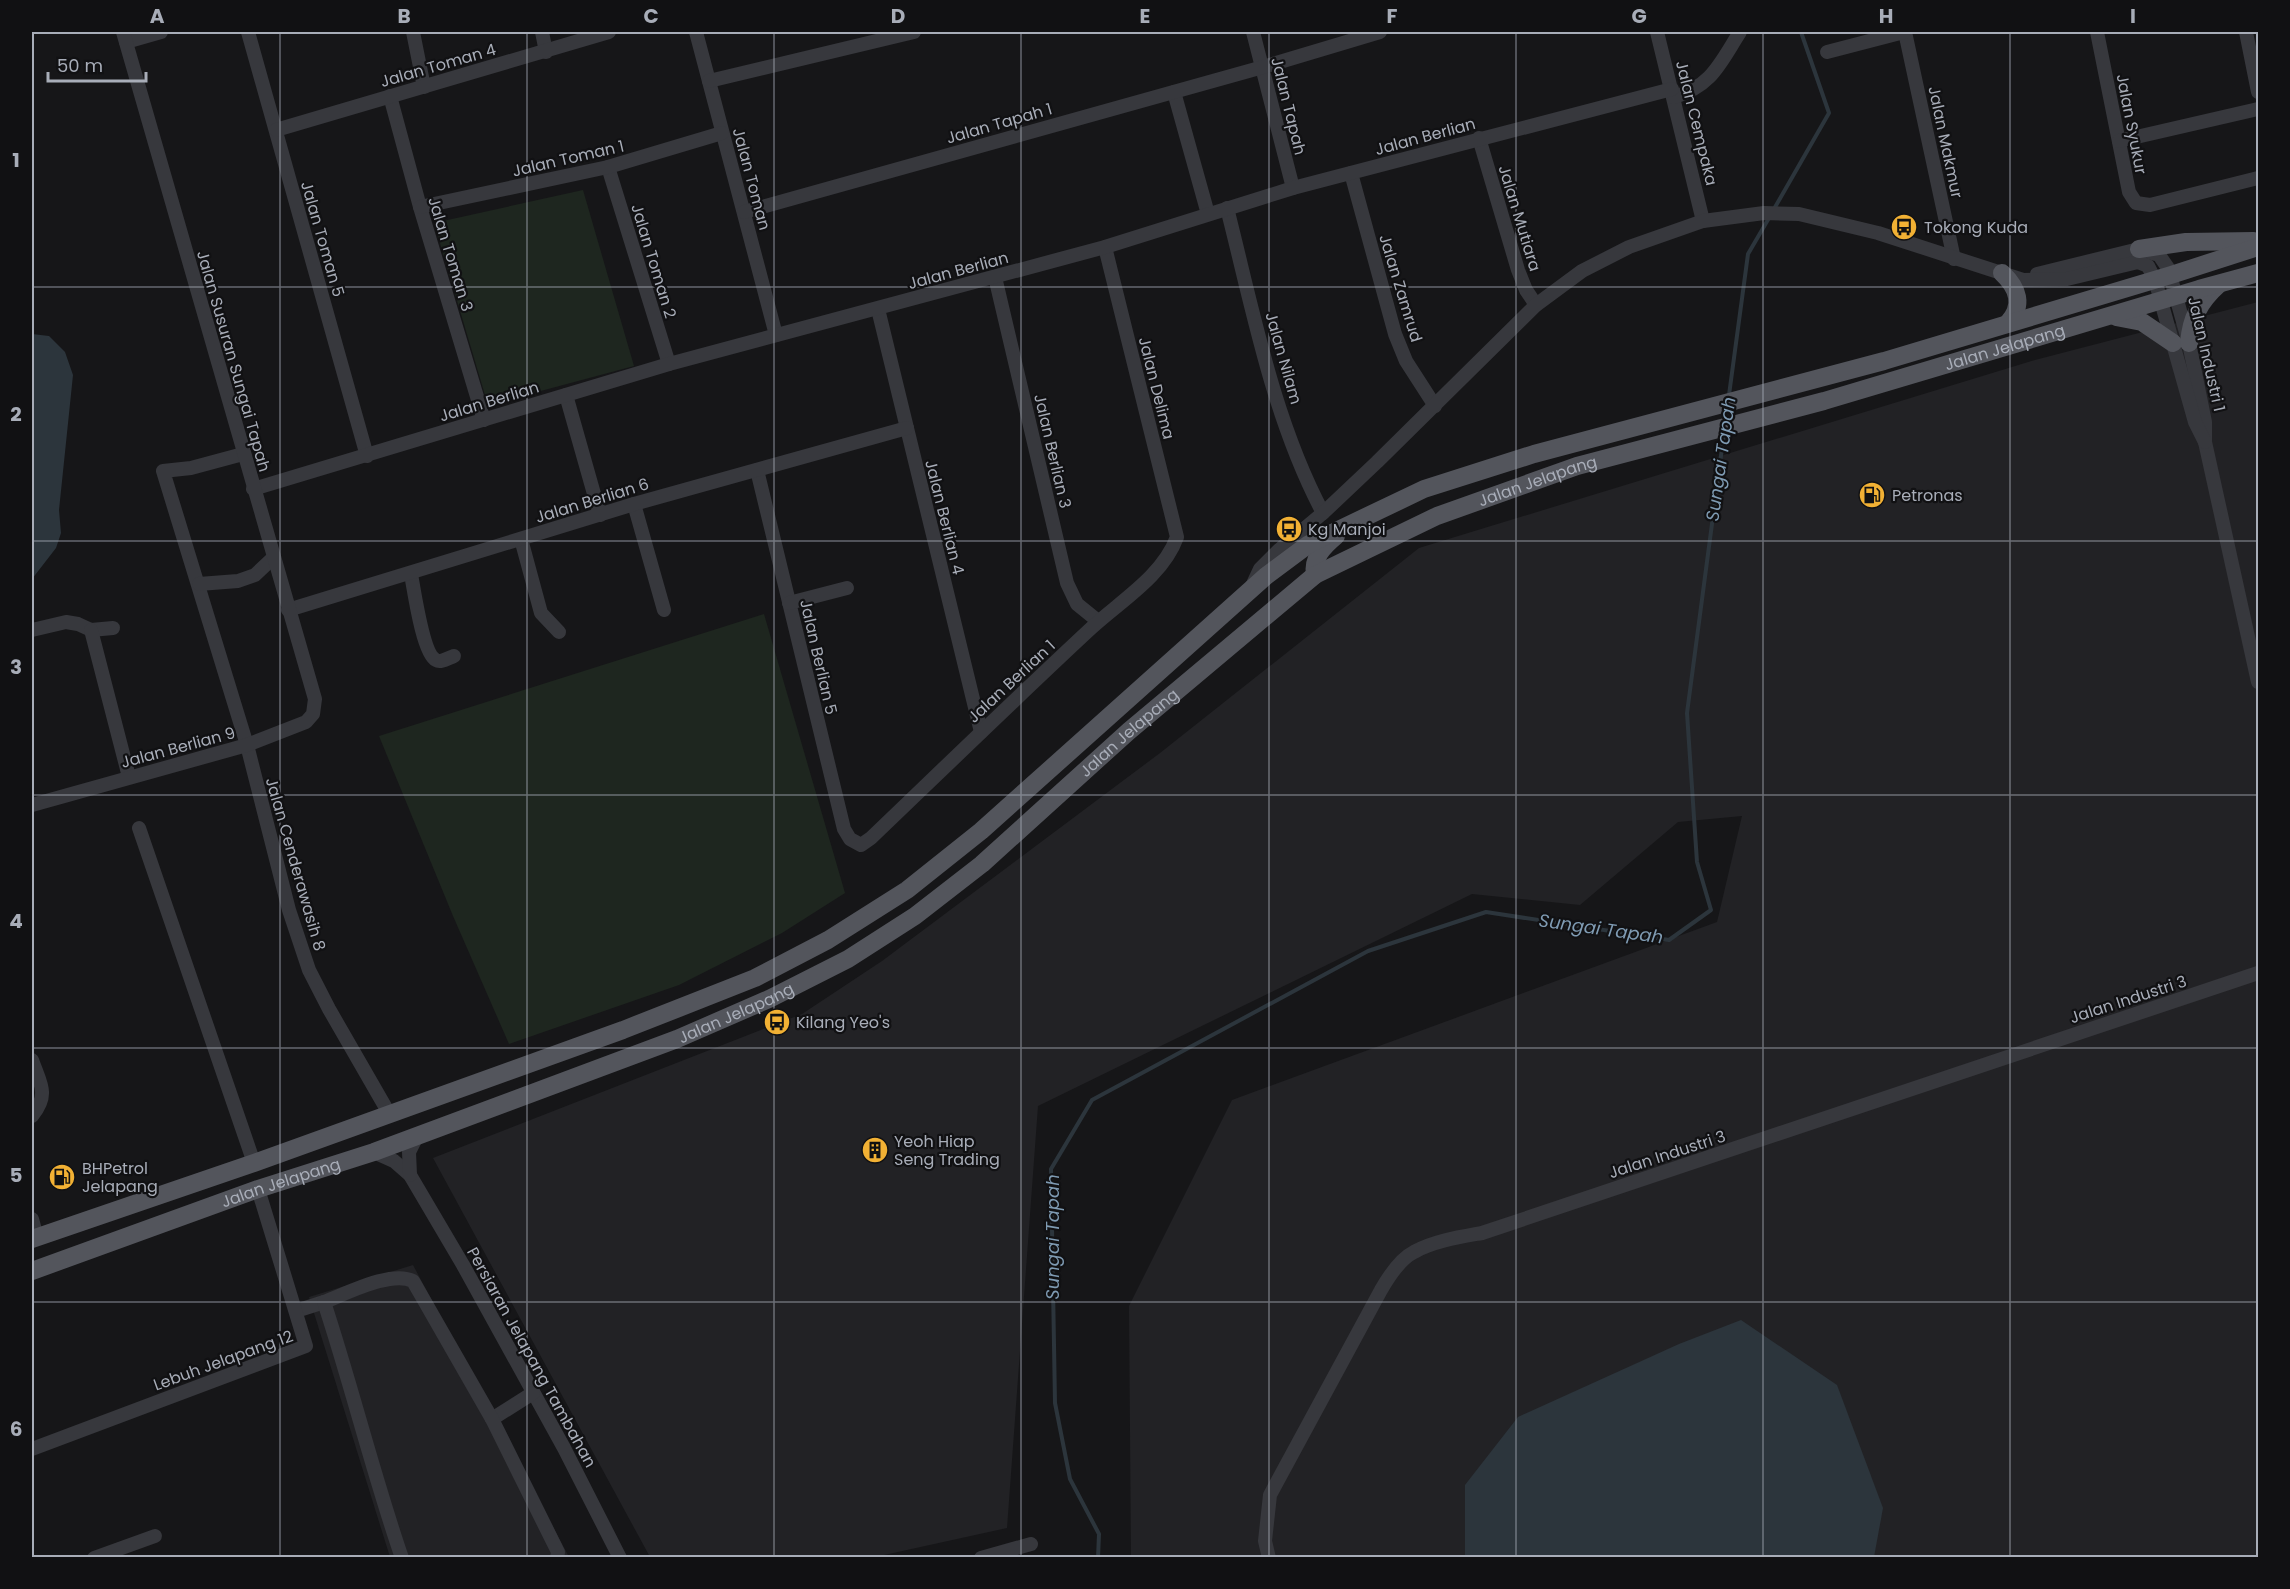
<svg xmlns="http://www.w3.org/2000/svg" width="2290" height="1589" viewBox="0 0 2290 1589" font-family="Poppins,sans-serif">
	<style>
		.built { fill: #222225 }
		.green { fill: #1e261f }
		.water { fill: #2c353c }
		.lines { fill: none; stroke-linecap: round; stroke-linejoin: round }
		.stream { stroke: #2c353c; stroke-width: 4 }
		.minor { stroke: #37383d; stroke-width: 14 }
		.major { stroke: #53555c; stroke-width: 18 }
		.grid { fill: none; stroke: #a8adb8; stroke-width: 1.5; stroke-opacity: 0.55 }
		.labels { text-anchor: middle; stroke-width: 4.5; stroke-linejoin: round; paint-order: stroke }
		.street-label { font-size: 16px; fill: #a8adb8; stroke: #111113 }
		.poi-label { font-size: 16px; fill: #a8adb8; stroke: #111113; text-anchor: start }
		.water-label { font-size: 18px; font-style: italic; fill: #7f9bb3; stroke: #111113 }
		.neatline { fill: none; stroke: #a8adb8; stroke-width: 2 }
		.grid-label { font-size: 20px; text-anchor: middle; font-weight: bold; fill: #a8adb8 }
	</style>
	<rect width="100%" height="100%" fill="#161618"/>
	<g class="built">
		<path d="M 2258,302 L 2258,1557 L 1131,1557 L 1129,1306 L 1232,1100 L 1717,922 L 1742,816 L 1678,822 L 1580,905 L 1472,894 L 1038,1106 L 1007,1528 L 875,1557 L 650,1557 L 433,1158 L 802,1014 L 882,961 L 1160,753 L 1419,548 L 2035,360 Z"/>
		<path d="M 413,1265 L 569,1557 L 390,1557 L 309,1297 Z"/>
	</g>
	<g class="green">
		<path d="M 583,190 L 634,366 L 488,405 L 434,223 Z"/>
		<path d="M 764,614 L 845,893 L 782,933 L 679,985 L 509,1044 L 453,916 L 379,736 Z"/>
	</g>
	<g class="water">
		<path d="M 32,334 L 49,336 L 65,352 L 73,375 L 59,510 L 61,533 L 56,548 L 32,579 Z"/>
		<path d="M 1741,1320 L 1837,1385 L 1883,1508 L 1874,1557 L 1465,1557 L 1465,1485 L 1518,1417 L 1679,1344 Z"/>
	</g>
	<g class="lines">
		<g class="stream">
			<path d="M 1774,209 L 1829,113 L 1801,32"/>
			<path d="M 1729,395 L 1748,254 L 1769,218"/>
			<path d="M 1098,1558 L 1099,1534 L 1070,1479 L 1055,1403 L 1051,1169 L 1092,1100 L 1368,951 L 1486,912 L 1669,940 L 1711,910 L 1697,862 L 1687,713 L 1724,433"/>
		</g>
		<g class="minor">
			<path d="M 248,32 L 367,456"/>
			<path d="M 413,32 L 424,87"/>
			<path d="M 542,32 L 546,52"/>
			<path d="M 696,32 L 776,335"/>
			<path d="M 1253,32 L 1293,188"/>
			<path d="M 1657,32 L 1703,221"/>
			<path d="M 1905,32 L 1954,259"/>
			<path d="M 2097,32 L 2129,192 L 2136,203 L 2150,205 L 2258,178"/>
			<path d="M 2246,32 L 2258,92"/>
			<path d="M 126,42 L 161,32"/>
			<path d="M 1827,52 L 1904,32"/>
			<path d="M 709,81 L 914,32"/>
			<path d="M 1174,92 L 1208,214"/>
			<path d="M 390,96 L 420,207 L 484,420"/>
			<path d="M 1674,97 C 1712,86 1720,63 1740,32"/>
			<path d="M 276,130 L 609,32"/>
			<path d="M 1479,138 L 1518,270 L 1526,290 L 1536,305"/>
			<path d="M 2119,141 L 2258,109"/>
			<path d="M 608,167 L 669,364"/>
			<path d="M 1351,173 L 1395,334 L 1406,361 L 1435,406"/>
			<path d="M 420,207 L 608,167 L 722,133"/>
			<path d="M 1227,208 C 1253,310 1273,419 1323,513"/>
			<path d="M 744,212 L 1263,67 L 1380,32"/>
			<path d="M 2037,274 L 2139,249 L 2159,255 L 2168,268 L 2189,343 L 2205,422 L 2205,442 L 2258,682"/>
			<path d="M 995,277 L 1067,583 L 1077,604 L 1098,621"/>
			<path d="M 878,309 L 981,732"/>
			<path d="M 566,395 L 600,515"/>
			<path d="M 243,454 L 191,468 L 163,471 L 247,745 L 289,910 L 309,970 L 329,1009 L 390,1115"/>
			<path d="M 757,470 L 844,829 L 850,839 L 861,845 L 871,838 C 943,769 1014,700 1087,632 C 1117,603 1162,578 1177,537 L 1105,247"/>
			<path d="M 253,489 L 669,364 L 1105,247 L 1293,188 L 1672,89"/>
			<path d="M 634,504 L 664,610"/>
			<path d="M 521,539 L 541,613 L 559,632"/>
			<path d="M 411,574 C 414,590 423,654 436,660 C 441,663 448,658 454,656"/>
			<path d="M 199,584 L 238,581 L 255,575 L 273,558"/>
			<path d="M 1253,584 L 1260,569 L 1280,549 L 1323,513 L 1377,462 L 1536,305 L 1582,271 L 1629,247 L 1703,221 L 1764,213 L 1799,214 L 1878,233 L 2023,280 L 2067,279 L 2138,262 L 2148,266 L 2155,280 L 2195,422 L 2205,442"/>
			<path d="M 789,603 L 847,588"/>
			<path d="M 288,610 L 634,504 L 907,428"/>
			<path d="M 32,630 L 66,622 L 78,624 L 91,630 L 113,628"/>
			<path d="M 91,630 L 129,777"/>
			<path d="M 32,805 L 247,745 L 306,722 L 313,714 L 315,699 L 123,32"/>
			<path d="M 139,828 L 254,1163"/>
			<path d="M 32,1060 C 40,1083 50,1094 32,1116"/>
			<path d="M 374,1152 L 394,1161 L 410,1175 L 463,1265 L 564,1448 L 620,1558"/>
			<path d="M 410,1175 L 409,1152 L 417,1136"/>
			<path d="M 32,1219 L 37,1237"/>
			<path d="M 296,1311 L 324,1302"/>
			<path d="M 492,1419 L 533,1393"/>
			<path d="M 32,1449 L 306,1346 L 258,1189"/>
			<path d="M 94,1558 L 155,1536"/>
			<path d="M 402,1558 C 373,1474 352,1387 324,1302 C 346,1294 391,1270 413,1281 L 492,1419 L 558,1552 L 557,1558"/>
			<path d="M 981,1558 L 1031,1544"/>
			<path d="M 1269,1558 L 1265,1541 L 1270,1495 L 1381,1290 C 1389,1276 1400,1259 1414,1252 C 1434,1241 1460,1237 1482,1233 L 2258,973"/>
		</g>
		<g class="major">
			<path d="M 2139,249 L 2186,242 L 2254,241"/>
			<path d="M 2002,273 C 2018,288 2024,305 2008,323"/>
			<path d="M 2116,317 L 2142,322 L 2173,343"/>
			<path d="M 2189,343 C 2191,318 2200,301 2218,285"/>
			<path d="M 1315,575 C 1312,558 1323,547 1336,536"/>
			<path d="M 32,1239 L 254,1163 L 623,1030 L 755,978 L 828,940 L 907,890 L 981,831 L 1266,576 L 1309,544 L 1424,489 L 1534,454 L 1884,361 L 2171,275 L 2258,247"/>
			<path id="s1" d="M 32,1271 L 258,1189 L 374,1152 L 677,1039 L 769,999 L 848,959 L 915,916 L 982,864 L 1129,731 L 1315,575 L 1437,516 L 1577,466 L 1824,401 L 2199,289 L 2258,273"/>
		</g>
	</g>
	<path class="grid" d="M 280,32 L 280,1558M 527,32 L 527,1558M 774,32 L 774,1558M 1021,32 L 1021,1558M 1269,32 L 1269,1558M 1516,32 L 1516,1558M 1763,32 L 1763,1558M 2010,32 L 2010,1558M 32,287 L 2258,287M 32,541 L 2258,541M 32,795 L 2258,795M 32,1048 L 2258,1048M 32,1302 L 2258,1302"/>
	<defs>
		<symbol id="bus-disc" viewBox="-11 -11 22 22"><circle r="9.5" fill="#f2b134" stroke="#111113"/><path d="M-5-6H5V4H4V6H2V4H-2V6H-4V4H-5ZM-3.5-4V0h7V-4ZM-3.5 1.2v1.5H-2V1.2ZM2 1.2v1.5H3.5V1.2Z" fill="#111"/></symbol>
		<symbol id="fuel-disc" viewBox="-11 -11 22 22"><circle r="9.5" fill="#f2b134" stroke="#111113"/><path d="M-5.5-6h7V0h2V4h1.3V-2.5L3-4.5l.8-.8L6-3V5H2.5V1h-1V6h-7ZM-4.2-4.7v3.2H.2V-4.7Z" fill="#111"/></symbol>
		<symbol id="building-disc" viewBox="-11 -11 22 22"><circle r="9.5" fill="#f2b134" stroke="#111113"/><path d="M-4-6H4V6H1V3H-1V6H-4ZM-2.5-4.3h1.7v1.8h-1.7ZM.8-4.3h1.7v1.8H.8ZM-2.5-1h1.7V.8h-1.7ZM.8-1h1.7V.8H.8Z" fill="#111"/></symbol>
	</defs>
	<g fill-rule="evenodd">
		<use href="#bus-disc" x="1889" y="212" width="30" height="30"/>
		<use href="#fuel-disc" x="1857" y="480" width="30" height="30"/>
		<use href="#bus-disc" x="1274" y="514" width="30" height="30"/>
		<use href="#bus-disc" x="762" y="1007" width="30" height="30"/>
		<use href="#building-disc" x="860" y="1135" width="30" height="30"/>
		<use href="#fuel-disc" x="47" y="1162" width="30" height="30"/>
	</g>
	<g class="labels">
		<g class="street-label">
			<text transform="translate(438 65) rotate(-16)" y="6">Jalan Toman 4</text>
			<text transform="translate(1289 106) rotate(76)" y="6">Jalan Tapah</text>
			<text transform="translate(999 123) rotate(-16)" y="6">Jalan Tapah 1</text>
			<text transform="translate(1697 123) rotate(76)" y="6">Jalan Cempaka</text>
			<text transform="translate(2132 124) rotate(79)" y="6">Jalan Syukur</text>
			<text transform="translate(1425 136) rotate(-15)" y="6">Jalan Berlian</text>
			<text transform="translate(1946 142) rotate(78)" y="6">Jalan Makmur</text>
			<text transform="translate(568 158) rotate(-13)" y="6">Jalan Toman 1</text>
			<text transform="translate(752 179) rotate(75)" y="6">Jalan Toman</text>
			<text transform="translate(1520 218) rotate(73)" y="6">Jalan Mutiara</text>
			<text transform="translate(323 239) rotate(74)" y="6">Jalan Toman 5</text>
			<text transform="translate(451 254) rotate(73)" y="6">Jalan Toman 3</text>
			<text transform="translate(654 261) rotate(73)" y="6">Jalan Toman 2</text>
			<text transform="translate(958 270) rotate(-15)" y="6">Jalan Berlian</text>
			<text transform="translate(1401 288) rotate(73)" y="6">Jalan Zamrud</text>
			<text dy="6" stroke="none"><textPath href="#s1" startOffset="2208">Jalan Jelapang</textPath></text>
			<text transform="translate(2207 354) rotate(77)" y="6">Jalan Industri 1</text>
			<text transform="translate(1284 358) rotate(74)" y="6">Jalan Nilam</text>
			<text transform="translate(234 361) rotate(74)" y="6">Jalan Susuran Sungai Tapah</text>
			<text transform="translate(1157 388) rotate(76)" y="6">Jalan Delima</text>
			<text transform="translate(489 401) rotate(-17)" y="6">Jalan Berlian</text>
			<text transform="translate(1053 451) rotate(77)" y="6">Jalan Berlian 3</text>
			<text dy="6" stroke="none"><textPath href="#s1" startOffset="1722">Jalan Jelapang</textPath></text>
			<text transform="translate(592 500) rotate(-17)" y="6">Jalan Berlian 6</text>
			<text transform="translate(945 517) rotate(76)" y="6">Jalan Berlian 4</text>
			<text transform="translate(819 657) rotate(77)" y="6">Jalan Berlian 5</text>
			<text transform="translate(1011 681) rotate(-43)" y="6">Jalan Berlian 1</text>
			<text dy="6" stroke="none"><textPath href="#s1" startOffset="1236">Jalan Jelapang</textPath></text>
			<text transform="translate(178 747) rotate(-15)" y="6">Jalan Berlian 9</text>
			<text transform="translate(296 864) rotate(74)" y="6">Jalan Cenderawasih 8</text>
			<text transform="translate(2128 999) rotate(-18)" y="6">Jalan Industri 3</text>
			<text dy="6" stroke="none"><textPath href="#s1" startOffset="750">Jalan Jelapang</textPath></text>
			<text transform="translate(1667 1154) rotate(-18)" y="6">Jalan Industri 3</text>
			<text dy="6" stroke="none"><textPath href="#s1" startOffset="264">Jalan Jelapang</textPath></text>
			<text transform="translate(532 1357) rotate(61)" y="6">Persiaran Jelapang Tambahan</text>
			<text transform="translate(223 1360) rotate(-20)" y="6">Lebuh Jelapang 12</text>
		</g>
		<g class="poi-label">
			<text x="1924" y="233">Tokong Kuda</text>
			<text x="1892" y="501">Petronas</text>
			<text x="1308" y="535">Kg Manjoi</text>
			<text x="796" y="1028">Kilang Yeo's</text>
			<text x="894" y="1147">Yeoh Hiap<tspan x="894" dy="18">Seng Trading</tspan></text>
			<text x="82" y="1174">BHPetrol<tspan x="82" dy="18">Jelapang</tspan></text>
		</g>
		<g class="water-label">
			<text transform="translate(1721 459) rotate(-82)" y="6">Sungai Tapah</text>
			<text transform="translate(1601 929) rotate(8)" y="6">Sungai Tapah</text>
			<text transform="translate(1053 1237) rotate(-90)" y="6">Sungai Tapah</text>
		</g>
	</g>
	<rect width="2290" height="1589" fill="none" stroke="#111113" stroke-width="66"/>
	<path d="M48 72v9h98v-9" fill="none" stroke="#a8adb8" stroke-width="3"/>
	<text x="57" y="72" font-size="18" fill="#a8adb8" stroke="#111113" stroke-width="4.5" paint-order="stroke">50 m</text>
	<rect x="33" y="33" width="2224" height="1523" class="neatline"/>
	<g class="grid-label">
		<text x="157" y="23">A</text>
		<text x="404" y="23">B</text>
		<text x="651" y="23">C</text>
		<text x="898" y="23">D</text>
		<text x="1145" y="23">E</text>
		<text x="1392" y="23">F</text>
		<text x="1639" y="23">G</text>
		<text x="1886" y="23">H</text>
		<text x="2133" y="23">I</text>
		<text x="16" y="167">1</text>
		<text x="16" y="421">2</text>
		<text x="16" y="674">3</text>
		<text x="16" y="928">4</text>
		<text x="16" y="1182">5</text>
		<text x="16" y="1436">6</text>
	</g>
</svg>
